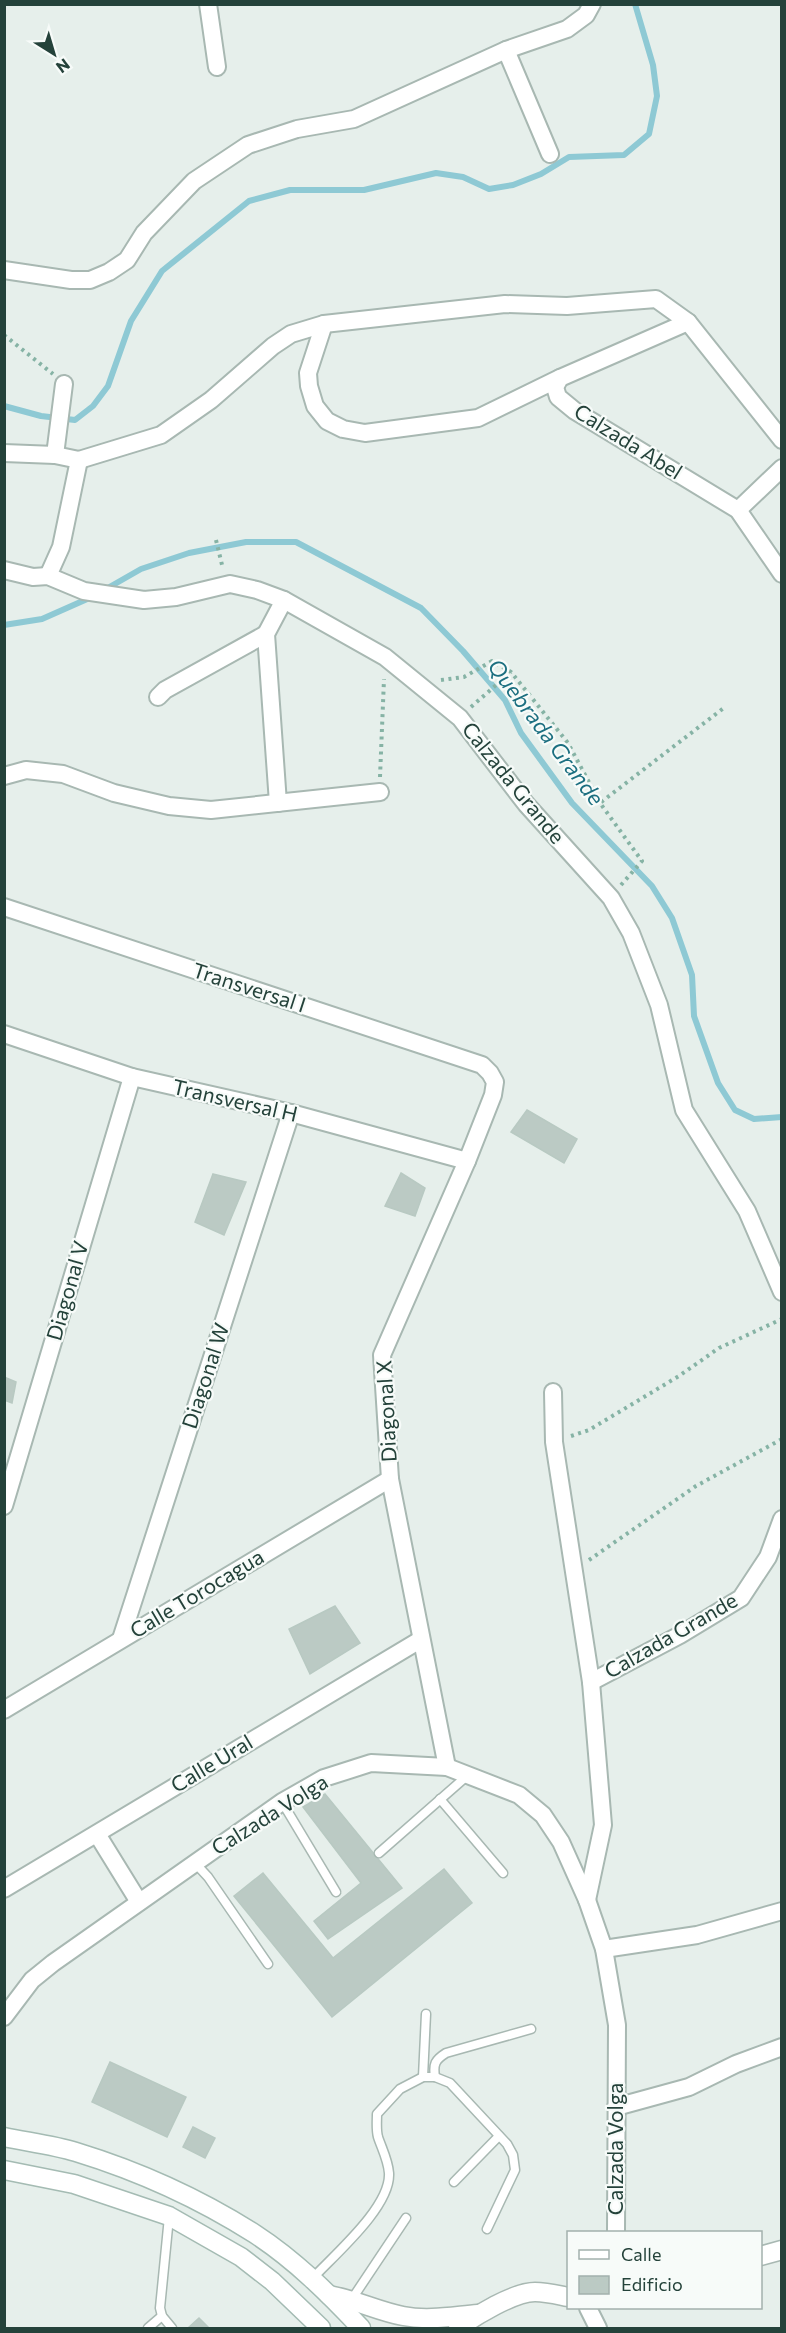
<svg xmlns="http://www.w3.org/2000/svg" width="786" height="2333" viewBox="0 0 786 2333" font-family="Commissioner,sans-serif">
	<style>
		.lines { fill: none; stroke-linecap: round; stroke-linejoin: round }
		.stream { stroke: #8ec9d4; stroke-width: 6 }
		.building { fill: #bbcac4; stroke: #b8c9c2; stroke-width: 1.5 }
		.service-casing { stroke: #a8b8b2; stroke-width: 11 }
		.minor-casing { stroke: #a8b8b2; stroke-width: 20 }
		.tertiary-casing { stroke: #a8b8b2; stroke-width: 21 }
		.secondary-casing { stroke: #a4bbb3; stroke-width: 21 }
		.path { stroke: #86b3a5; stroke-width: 4; stroke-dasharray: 3 4.5; stroke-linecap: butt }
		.service { stroke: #fff; stroke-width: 8 }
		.minor { stroke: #fff; stroke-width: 16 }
		.tertiary { stroke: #fff; stroke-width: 18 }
		.secondary { stroke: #fff; stroke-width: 18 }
		.labels { text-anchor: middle; stroke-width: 4.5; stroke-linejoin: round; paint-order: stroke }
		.street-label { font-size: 21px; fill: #24423a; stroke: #f7fbf9 }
		.water-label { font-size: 22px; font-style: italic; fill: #1c6f80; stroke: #f7fbf9 }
	</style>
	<rect width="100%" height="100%" fill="#e6efeb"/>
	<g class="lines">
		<g class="stream">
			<path d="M 4,406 L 41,416 L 75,420 L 93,406 L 108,386 L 131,321 L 162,271 L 249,201 L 290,190 L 364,190 L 436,173 L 463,177 L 489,189 L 513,185 L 541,174 L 569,157 L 624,155 L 649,134 L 657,96 L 653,65 L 635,4"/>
			<path d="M 106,589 L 141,569 L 189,553 L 246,542 L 296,542 L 421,608 L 463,651 L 505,700 L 521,733 L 572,803 L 652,886 L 672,918 L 692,975 L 694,1016 L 718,1083 L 735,1110 L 754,1119 L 782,1117"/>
			<path d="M 4,625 L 42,619 L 94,596"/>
		</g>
	</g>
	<g class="building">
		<path d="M 527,1110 L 577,1139 L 564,1163 L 511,1132 Z"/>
		<path d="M 401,1173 L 425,1188 L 415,1216 L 385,1206 Z"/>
		<path d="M 213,1174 L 246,1182 L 224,1235 L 195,1222 Z"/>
		<path d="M 4,1377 L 16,1382 L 12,1403 L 4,1400 Z"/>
		<path d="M 335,1606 L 360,1643 L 310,1674 L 289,1629 Z"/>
		<path d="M 325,1794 L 402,1888 L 328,1939 L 314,1921 L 361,1883 L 303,1807 Z"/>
		<path d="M 444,1869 L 472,1903 L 332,2017 L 234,1896 L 263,1873 L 333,1958 Z"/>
		<path d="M 110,2062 L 186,2097 L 167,2137 L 92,2102 Z"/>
		<path d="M 193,2127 L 215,2138 L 205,2158 L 183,2147 Z"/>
		<path d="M 199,2318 L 209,2328 L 188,2328 Z"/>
	</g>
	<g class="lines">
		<defs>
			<g id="service">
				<path d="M 440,1799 L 503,1873"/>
				<path d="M 282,1802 L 336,1892"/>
				<path d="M 379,1853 L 468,1775"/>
				<path d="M 195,1863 L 208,1877 L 268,1964"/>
				<path d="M 423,2077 L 426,2014"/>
				<path d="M 435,2077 C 433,2064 435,2060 446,2053 L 531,2029"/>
				<path d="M 454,2182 L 499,2136"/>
				<path d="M 169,2217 L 160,2308 L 162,2316 L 172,2328"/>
				<path d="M 311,2280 C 334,2255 391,2207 389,2173 C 388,2160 382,2149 378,2137 C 376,2130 377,2121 377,2114 L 400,2089 L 423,2077 L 435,2077 L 450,2083 L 507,2144 L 513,2155 L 515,2170 L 487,2229"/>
				<path d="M 352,2299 L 406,2218"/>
				<path d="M 148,2328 L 162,2316"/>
			</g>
			<g id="minor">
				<path d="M 208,4 L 217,67"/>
				<path d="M 506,50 L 550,154"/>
				<path d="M 4,270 L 71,280 L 90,280 L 109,272 L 127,260 L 144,233 L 194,181 L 248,145 L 297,129 L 354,119 L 506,50 L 567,29 L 586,15 L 592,4"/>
				<path d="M 688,322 L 560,378 L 555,387 L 558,397 L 575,411 L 738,510 L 782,574"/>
				<path d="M 324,324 L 308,373 L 309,386 L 315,406 L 327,421 L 343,429 L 365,433 L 478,418 L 560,378"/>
				<path d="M 4,453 L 55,455 L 64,384"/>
				<path d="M 79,460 L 161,435 L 211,400 L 273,346 L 291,334 L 324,324 L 505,304 L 567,306 L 656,299 L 688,322 L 782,440"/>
				<path d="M 738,510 L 782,468"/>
				<path d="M 4,570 L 33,577 L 48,576 L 84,591 L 144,600 L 176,597 L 230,584 L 257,590 L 284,600 L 385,657 L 460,718 L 526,804 L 611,898 L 631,933 L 659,1005 L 684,1110 L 747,1211 L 782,1292"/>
				<path d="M 48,576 L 61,547 L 79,460 L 55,455"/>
				<path d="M 158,697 L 165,690 L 266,634"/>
				<path d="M 4,776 L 26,770 L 63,774 L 114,793 L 169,806 L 211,810 L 380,792"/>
				<path d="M 278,803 L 266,634 L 284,600"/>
				<path d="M 4,907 L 482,1065 L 490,1073 L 495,1082 L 493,1095 L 467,1161 L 382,1355 L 390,1479 L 447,1767"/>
				<path d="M 4,1034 L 132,1077 L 291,1113 L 467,1161"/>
				<path d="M 553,1392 L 554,1442 L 591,1682 L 603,1825 L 587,1900"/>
				<path d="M 4,1506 L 132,1077"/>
				<path d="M 121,1639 L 291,1113"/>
				<path d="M 591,1682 L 680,1635 L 741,1598 L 768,1557 L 782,1519"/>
				<path d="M 4,1710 L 390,1479"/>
				<path d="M 97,1834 L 139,1902"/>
				<path d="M 4,1889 L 420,1640"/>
				<path d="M 604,1949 L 697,1935 L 782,1911"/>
				<path d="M 4,2017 L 32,1980 L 53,1963 L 282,1802 L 324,1778 L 371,1763 L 447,1767 L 519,1795 L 543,1815 L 561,1842 L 587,1900 L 604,1949 L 617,2025 L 616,2232"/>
				<path d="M 616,2107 L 689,2087 L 736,2064 L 782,2047"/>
				<path d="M 588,2308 L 598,2328"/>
			</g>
			<g id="tertiary">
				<path d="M 760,2256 L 782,2250"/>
				<path d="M 329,2295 C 357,2300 377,2311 403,2316 C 428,2321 453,2316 478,2314"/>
				<path d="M 458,2328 C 475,2316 514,2292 535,2292 C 546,2292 558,2295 568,2297"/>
			</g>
			<g id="secondary">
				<path d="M 4,2137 C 28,2142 54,2145 76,2152 C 138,2171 200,2199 255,2234 C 295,2260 329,2294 361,2328"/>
				<path d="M 4,2170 L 74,2184 L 169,2216 L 241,2257 L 272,2281 L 321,2328"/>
			</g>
		</defs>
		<use href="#service" class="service-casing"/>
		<use href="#minor" class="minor-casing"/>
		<use href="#tertiary" class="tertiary-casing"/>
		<use href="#secondary" class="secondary-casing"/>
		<g class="path">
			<path d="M 4,335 L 53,374"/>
			<path d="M 216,540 L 223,569"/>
			<path d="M 441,680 L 464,677 L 492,661 L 511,672 L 568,743 L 600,803"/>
			<path d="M 471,707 L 511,672"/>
			<path d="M 380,777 L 384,679"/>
			<path d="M 621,885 L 642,861 L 600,803 L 725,707"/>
			<path d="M 571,1436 L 589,1430 L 679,1376 L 719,1348 L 782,1319"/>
			<path d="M 589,1560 L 696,1486 L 782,1439"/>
		</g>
		<use href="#service" class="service"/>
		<use href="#minor" class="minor"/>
		<use href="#tertiary" class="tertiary"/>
		<use href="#secondary" class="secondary"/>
	</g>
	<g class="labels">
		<g class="street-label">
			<text transform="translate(628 442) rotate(32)" y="7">Calzada Abel</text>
			<text transform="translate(513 783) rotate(51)" y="7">Calzada Grande</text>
			<text transform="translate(249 988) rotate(18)" y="7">Transversal I</text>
			<text transform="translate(235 1101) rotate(13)" y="7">Transversal H</text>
			<text transform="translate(68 1291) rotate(-74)" y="7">Diagonal V</text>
			<text transform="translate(206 1376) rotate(-72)" y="7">Diagonal W</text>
			<text transform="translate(387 1411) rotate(-93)" y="7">Diagonal X</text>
			<text transform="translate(197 1594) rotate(-31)" y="7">Calle Torocagua</text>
			<text transform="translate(671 1636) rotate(-30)" y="7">Calzada Grande</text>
			<text transform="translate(212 1764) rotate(-31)" y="7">Calle Ural</text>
			<text transform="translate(270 1815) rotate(-32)" y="7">Calzada Volga</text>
			<text transform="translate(616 2149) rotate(-90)" y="7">Calzada Volga</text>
		</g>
		<g class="water-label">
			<text transform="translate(546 732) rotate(53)" y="8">Quebrada Grande</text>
		</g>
	</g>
	<rect width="786" height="2333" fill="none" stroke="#24423a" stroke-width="12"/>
	<rect x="567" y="2231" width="195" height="78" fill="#f7fbf9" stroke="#a3b1ad" stroke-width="1.5"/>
	<rect x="579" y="2250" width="30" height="9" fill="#ffffff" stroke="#a3b1ad" stroke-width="1.5"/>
	<text x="621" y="2261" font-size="18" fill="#24423a">Calle</text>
	<rect x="579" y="2276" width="30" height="18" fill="#bbcac4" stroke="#a3b1ad" stroke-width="1.5"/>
	<text x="621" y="2291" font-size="18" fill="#24423a">Edificio</text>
	<g transform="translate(54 54) rotate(143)" stroke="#f7fbf9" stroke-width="4.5" paint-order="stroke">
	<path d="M0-4.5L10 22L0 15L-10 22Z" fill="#24423a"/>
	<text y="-9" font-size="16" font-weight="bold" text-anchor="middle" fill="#24423a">N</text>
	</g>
</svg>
